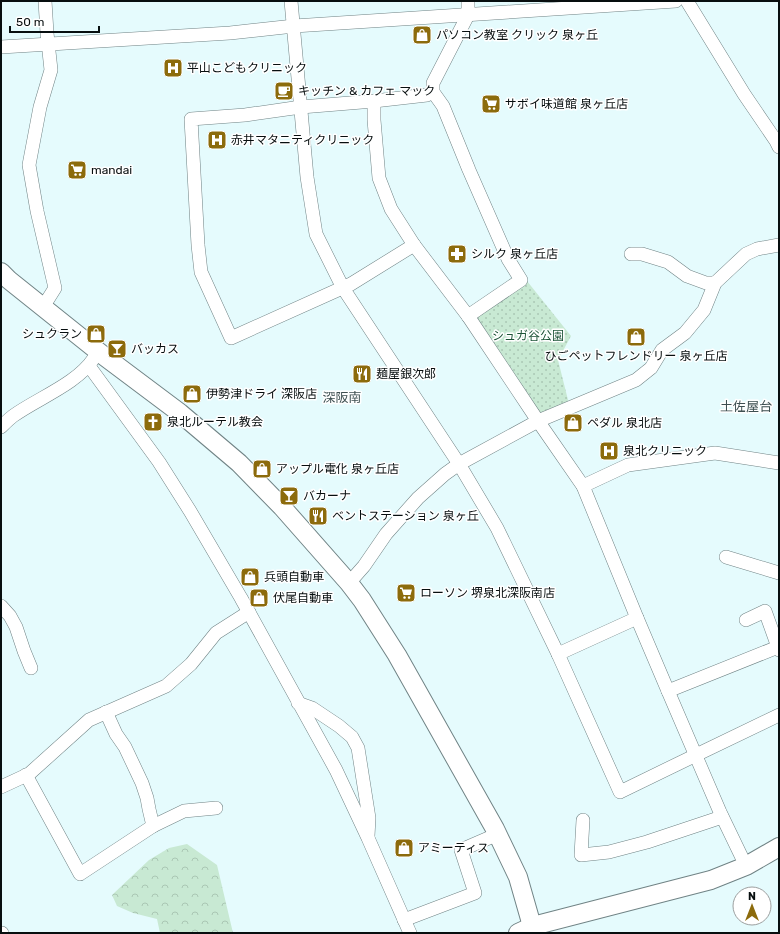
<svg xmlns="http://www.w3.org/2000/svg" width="780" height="934" viewBox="0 0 780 934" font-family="Rubik,'Noto Sans JP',sans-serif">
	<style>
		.green { fill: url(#green-dots) }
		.forest { fill: url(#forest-crowns) }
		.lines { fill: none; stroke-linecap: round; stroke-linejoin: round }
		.street-casing { stroke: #708385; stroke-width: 14 }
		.secondary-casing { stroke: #708385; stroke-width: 20 }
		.street { stroke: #fff; stroke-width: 13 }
		.secondary { stroke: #fff; stroke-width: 18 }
		.labels { text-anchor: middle; stroke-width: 3; stroke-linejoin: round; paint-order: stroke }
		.poi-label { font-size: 12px; fill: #070e0f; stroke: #fff; text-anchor: start }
		.park-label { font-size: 12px; fill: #1d5437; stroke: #fff }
		.neighbourhood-label { font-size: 13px; fill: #3d4f51; stroke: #fff }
	</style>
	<defs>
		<pattern id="green-dots" width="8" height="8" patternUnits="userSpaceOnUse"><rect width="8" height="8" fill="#c8e9d3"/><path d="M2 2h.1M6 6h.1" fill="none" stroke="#aac7b4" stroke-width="1.8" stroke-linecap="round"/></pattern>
		<pattern id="forest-crowns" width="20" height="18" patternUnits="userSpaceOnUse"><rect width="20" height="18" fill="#c8e9d3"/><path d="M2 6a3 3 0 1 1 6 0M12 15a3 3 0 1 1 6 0" fill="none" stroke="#aac7b4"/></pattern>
	</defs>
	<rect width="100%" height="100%" fill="#e5fbfd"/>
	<path class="green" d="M 527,281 L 571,336 L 558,360 L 569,404 L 546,414 L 538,412 L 474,317 Z"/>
	<path class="forest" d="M 187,844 L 217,865 L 233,933 L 160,933 L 157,919 L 133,913 L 117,906 L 112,895 L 149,860 L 169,848 Z"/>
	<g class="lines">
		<defs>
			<g id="street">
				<path d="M 291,1 L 307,177 L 316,234 L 343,288 L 459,464 L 497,528 L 558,654 L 620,792 L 696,755 L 779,715"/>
				<path d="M 468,1 L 468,15 L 433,83 L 433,92 L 443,106 L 469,170 L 508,259 L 521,280 L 468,316"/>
				<path d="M 687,1 L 744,94 L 776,141 L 779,147"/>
				<path d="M 1,47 L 230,33 L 294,26 L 676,1"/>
				<path d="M 374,101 L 374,120 L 379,178 L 391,209 L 414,245 L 468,316 L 538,421 L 583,486 L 637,618 L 668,691 L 720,812 L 746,866"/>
				<path d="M 414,245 L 351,284 L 231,338 L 201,272 L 198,245 L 191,119 L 245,115 L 301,107 L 374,101 L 427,95 L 433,92"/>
				<path d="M 631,254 L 642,254 L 668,262 L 687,276 L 706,283 L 715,283"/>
				<path d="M 43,307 L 55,288 L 37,211 L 29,165 L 40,107 L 51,70 L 47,33 L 45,1"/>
				<path d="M 89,366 L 159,462 L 190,511 L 241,598 L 336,770 L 368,838 L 410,933"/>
				<path d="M 1,427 C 5,423 9,419 13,416 C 38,398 77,384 94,358"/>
				<path d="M 583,486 L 628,465 L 715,453 L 779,463"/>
				<path d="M 726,557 L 779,573"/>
				<path d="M 349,583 L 364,566 L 386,534 L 418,498 L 445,474 L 459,464 L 538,421 L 636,380 L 651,368 L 662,350 L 685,333 L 704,310 L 715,283 L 746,254 L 757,249 L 779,245"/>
				<path d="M 1,606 L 10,616 L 16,627 L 24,651 L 31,668"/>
				<path d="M 746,620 L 765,611 L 778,647"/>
				<path d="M 558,654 L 637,618"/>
				<path d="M 668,691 L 778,647 L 779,650"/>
				<path d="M 298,703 L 312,708 L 339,726 L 352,737 L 358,748 L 369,818 L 368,836"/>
				<path d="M 106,712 L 116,734 L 125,747 L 142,783 L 147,798 L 149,809 L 153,826"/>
				<path d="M 26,775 L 80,874 L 153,826 L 184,811 L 216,808"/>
				<path d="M 1,787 L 29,774 L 89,720 L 166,686 L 191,664 L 216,633 L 249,612"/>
				<path d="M 583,820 L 581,855 L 609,852 L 647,842 L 722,817"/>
				<path d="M 404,920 L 475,893 L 461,850 L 498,834"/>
				<path d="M 1,933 L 2,933"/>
			</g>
			<g id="secondary">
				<path d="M 1,272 L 9,280 L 104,356 L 180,413 L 239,463 L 282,507 L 349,583 L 362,600 L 397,655 L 495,829 L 518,877 L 534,933"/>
				<path d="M 518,933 L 533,926 L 711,880 L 746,866 L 779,847"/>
			</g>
		</defs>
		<use href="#street" class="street-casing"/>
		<use href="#secondary" class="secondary-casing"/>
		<use href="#street" class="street"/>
		<use href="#secondary" class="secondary"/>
	</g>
	<defs>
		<symbol id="shop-square" viewBox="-11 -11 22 22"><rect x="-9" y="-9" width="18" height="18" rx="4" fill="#8c6b0c" stroke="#fff"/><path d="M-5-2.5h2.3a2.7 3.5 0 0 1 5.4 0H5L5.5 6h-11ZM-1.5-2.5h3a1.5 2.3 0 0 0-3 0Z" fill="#fff"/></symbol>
		<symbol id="hospital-square" viewBox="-11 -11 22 22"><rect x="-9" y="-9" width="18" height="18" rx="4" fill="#8c6b0c" stroke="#fff"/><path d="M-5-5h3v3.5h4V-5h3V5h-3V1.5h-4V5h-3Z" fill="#fff"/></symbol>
		<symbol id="cafe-square" viewBox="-11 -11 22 22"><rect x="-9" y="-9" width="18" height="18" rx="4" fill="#8c6b0c" stroke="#fff"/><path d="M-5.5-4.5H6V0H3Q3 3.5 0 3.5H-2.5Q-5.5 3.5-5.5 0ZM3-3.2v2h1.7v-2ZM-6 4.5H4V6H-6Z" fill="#fff"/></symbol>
		<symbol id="supermarket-square" viewBox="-11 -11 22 22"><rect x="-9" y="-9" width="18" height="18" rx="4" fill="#8c6b0c" stroke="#fff"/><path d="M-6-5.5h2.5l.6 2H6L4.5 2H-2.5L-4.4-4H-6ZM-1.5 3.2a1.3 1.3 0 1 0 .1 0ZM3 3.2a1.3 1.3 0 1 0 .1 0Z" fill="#fff"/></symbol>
		<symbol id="pharmacy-square" viewBox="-11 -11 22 22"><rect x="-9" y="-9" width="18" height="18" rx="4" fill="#8c6b0c" stroke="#fff"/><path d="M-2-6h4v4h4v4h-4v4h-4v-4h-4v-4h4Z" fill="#fff"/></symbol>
		<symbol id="bar-square" viewBox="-11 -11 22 22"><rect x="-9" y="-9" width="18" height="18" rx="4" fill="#8c6b0c" stroke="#fff"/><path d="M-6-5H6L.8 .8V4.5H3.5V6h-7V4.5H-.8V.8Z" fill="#fff"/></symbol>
		<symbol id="restaurant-square" viewBox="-11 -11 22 22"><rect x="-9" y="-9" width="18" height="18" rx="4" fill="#8c6b0c" stroke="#fff"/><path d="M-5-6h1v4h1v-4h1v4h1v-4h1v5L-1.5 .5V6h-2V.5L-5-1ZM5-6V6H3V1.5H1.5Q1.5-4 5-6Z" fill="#fff"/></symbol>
		<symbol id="church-square" viewBox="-11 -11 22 22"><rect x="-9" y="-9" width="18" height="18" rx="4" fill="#8c6b0c" stroke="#fff"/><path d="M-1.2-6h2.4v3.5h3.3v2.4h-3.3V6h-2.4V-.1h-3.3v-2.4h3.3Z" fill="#fff"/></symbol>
	</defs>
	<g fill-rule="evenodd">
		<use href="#shop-square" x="411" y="24" width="22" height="22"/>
		<use href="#hospital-square" x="162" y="57" width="22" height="22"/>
		<use href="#cafe-square" x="273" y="80" width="22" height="22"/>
		<use href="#supermarket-square" x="480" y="93" width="22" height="22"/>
		<use href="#hospital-square" x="206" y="129" width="22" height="22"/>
		<use href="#supermarket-square" x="66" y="159" width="22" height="22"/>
		<use href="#pharmacy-square" x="446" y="243" width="22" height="22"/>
		<use href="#shop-square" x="85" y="323" width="22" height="22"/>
		<use href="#shop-square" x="625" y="326" width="22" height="22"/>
		<use href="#bar-square" x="106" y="338" width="22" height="22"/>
		<use href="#restaurant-square" x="351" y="363" width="22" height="22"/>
		<use href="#shop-square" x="181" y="383" width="22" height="22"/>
		<use href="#church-square" x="142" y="411" width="22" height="22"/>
		<use href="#shop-square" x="562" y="412" width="22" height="22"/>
		<use href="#hospital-square" x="598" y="440" width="22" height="22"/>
		<use href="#shop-square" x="251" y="458" width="22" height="22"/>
		<use href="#bar-square" x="278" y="485" width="22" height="22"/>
		<use href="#restaurant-square" x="307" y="505" width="22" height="22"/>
		<use href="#shop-square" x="239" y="566" width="22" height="22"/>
		<use href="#supermarket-square" x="395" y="582" width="22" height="22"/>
		<use href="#shop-square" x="248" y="587" width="22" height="22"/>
		<use href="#shop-square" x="393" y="837" width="22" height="22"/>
	</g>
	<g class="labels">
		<g class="poi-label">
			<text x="436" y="39">パソコン教室 クリック 泉ヶ丘</text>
			<text x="187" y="72">平山こどもクリニック</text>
			<text x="298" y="95">キッチン &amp; カフェ マック</text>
			<text x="505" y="108">サボイ味道館 泉ヶ丘店</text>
			<text x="231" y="144">赤井マタニティクリニック</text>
			<text x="91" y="174">mandai</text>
			<text x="471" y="258">シルク 泉ヶ丘店</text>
			<text x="82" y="338" text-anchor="end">シュクラン</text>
			<text x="131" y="353">バッカス</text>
			<text x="636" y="360" text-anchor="middle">ひごペットフレンドリー 泉ヶ丘店</text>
			<text x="376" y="378">麺屋銀次郎</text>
			<text x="206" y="398">伊勢津ドライ 深阪店</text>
			<text x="167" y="426">泉北ルーテル教会</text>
			<text x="587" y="427">ペダル 泉北店</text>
			<text x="623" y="455">泉北クリニック</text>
			<text x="276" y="473">アップル電化 泉ヶ丘店</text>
			<text x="303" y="500">バカーナ</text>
			<text x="332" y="520">ベントステーション 泉ヶ丘</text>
			<text x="264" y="581">兵頭自動車</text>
			<text x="420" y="597">ローソン 堺泉北深阪南店</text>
			<text x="273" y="602">伏尾自動車</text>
			<text x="418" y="852">アミーティス</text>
		</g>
		<g class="park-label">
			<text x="528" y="340">シュガ谷公園</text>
		</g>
		<g class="neighbourhood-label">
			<text x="342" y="402">深阪南</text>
			<text x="746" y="411">土佐屋台</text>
		</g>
	</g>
	<rect width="780" height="934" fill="none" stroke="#070e0f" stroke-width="4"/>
	<g transform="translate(752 906)"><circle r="19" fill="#ffffff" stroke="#9c9f9f"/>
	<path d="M0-3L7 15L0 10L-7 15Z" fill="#8c6b0c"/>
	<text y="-6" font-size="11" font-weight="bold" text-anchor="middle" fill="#070e0f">N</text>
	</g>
	<path d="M10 26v6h89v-6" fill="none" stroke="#070e0f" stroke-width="2"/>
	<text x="16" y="26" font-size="12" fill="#070e0f" stroke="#ffffff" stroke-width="3" paint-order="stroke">50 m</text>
</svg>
